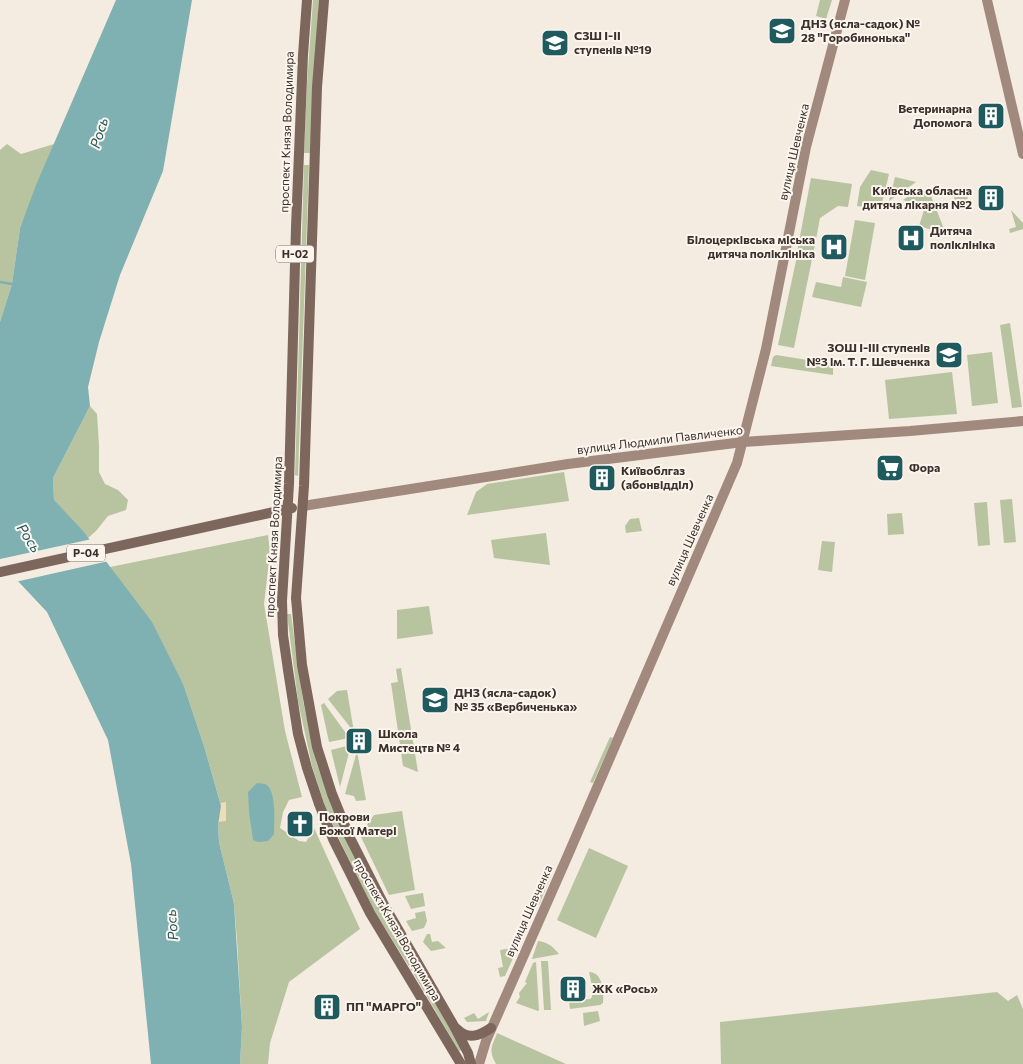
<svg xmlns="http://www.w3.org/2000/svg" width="1023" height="1064" viewBox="0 0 1023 1064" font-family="Commissioner,sans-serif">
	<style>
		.green { fill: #b8c4a0 }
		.sand { fill: #efdcb8 }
		.water { fill: #7fb0b2 }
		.pier { fill: #f4ebe1 }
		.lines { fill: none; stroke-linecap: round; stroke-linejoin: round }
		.stream { stroke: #7fb0b2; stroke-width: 2.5 }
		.secondary { stroke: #a18a7d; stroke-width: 10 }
		.primary { stroke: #7d675c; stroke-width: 10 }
		.labels { text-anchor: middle; stroke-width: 4; stroke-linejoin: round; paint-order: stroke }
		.shield { fill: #fbf5ee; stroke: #756b66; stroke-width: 1 }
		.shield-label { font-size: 11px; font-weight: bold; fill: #3b302b }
		.poi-label { font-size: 12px; font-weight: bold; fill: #3b302b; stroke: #fbf5ee; text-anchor: start }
		.street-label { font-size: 12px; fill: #3b302b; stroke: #fbf5ee }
		.water-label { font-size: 14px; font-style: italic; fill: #1f5a5e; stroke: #fbf5ee }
	</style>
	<rect width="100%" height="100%" fill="#f4ebe1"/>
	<g class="green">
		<path d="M 313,0 L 319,0 L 310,153 L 304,153 L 307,84 Z"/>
		<path d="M 820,0 L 832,0 L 826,19 L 816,16 Z"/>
		<path d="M 7,144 L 21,154 L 54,144 L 20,228 L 12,284 L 0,322 L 0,150 Z"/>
		<path d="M 304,165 L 309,165 L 298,476 L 295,475 Z"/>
		<path d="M 871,170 L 889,174 L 881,207 L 878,209 L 857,206 L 860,187 Z"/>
		<path d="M 895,177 L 916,182 L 889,201 Z"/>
		<path d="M 811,178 L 852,184 L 848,207 L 838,206 L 820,218 L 813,255 L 797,252 Z"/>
		<path d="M 920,188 L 929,191 L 946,234 L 919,226 L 925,207 L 903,200 Z"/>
		<path d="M 965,189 L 970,206 L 957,210 L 953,192 Z"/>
		<path d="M 1011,210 L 1023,223 L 1023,229 L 1010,233 L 1009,229 L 1016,227 Z"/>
		<path d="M 855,220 L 875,223 L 865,280 L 845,276 Z"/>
		<path d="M 797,256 L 812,259 L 794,348 L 778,345 Z"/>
		<path d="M 843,277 L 867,282 L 861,307 L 812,297 L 816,282 L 841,287 Z"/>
		<path d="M 1010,323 L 1022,407 L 1012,408 L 1000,325 Z"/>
		<path d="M 992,352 L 998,403 L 972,406 L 967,355 Z"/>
		<path d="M 776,355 L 833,364 L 833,375 L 771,366 L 773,357 Z"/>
		<path d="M 952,372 L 957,414 L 889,419 L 885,380 Z"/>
		<path d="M 90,406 L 97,414 L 99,445 L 99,472 L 105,484 L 118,490 L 128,500 L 126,510 L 108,516 L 96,531 L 88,538 L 54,501 L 53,478 Z"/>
		<path d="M 564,472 L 569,501 L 467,515 L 476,492 L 487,484 Z"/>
		<path d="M 1012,499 L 1016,542 L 1004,543 L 1000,500 Z"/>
		<path d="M 987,502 L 990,545 L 978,546 L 974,503 Z"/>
		<path d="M 902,513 L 904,534 L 888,535 L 887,514 Z"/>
		<path d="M 639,518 L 642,531 L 626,533 L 625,526 L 630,519 Z"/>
		<path d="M 546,533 L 550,565 L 494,558 L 491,540 Z"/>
		<path d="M 268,535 L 270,553 L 264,604 L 285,731 L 302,797 L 289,800 L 283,812 L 280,828 L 299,841 L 306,842 L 314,828 L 360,929 L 289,982 L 270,1043 L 268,1064 L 240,1064 L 242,1027 L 237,940 L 234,904 L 219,842 L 218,825 L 221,806 L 204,746 L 184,686 L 110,567 Z"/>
		<path d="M 822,541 L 835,542 L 832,572 L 818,570 Z"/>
		<path d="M 429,606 L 433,634 L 397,639 L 397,610 Z"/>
		<path d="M 287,614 L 291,614 L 303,701 L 317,765 L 346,841 L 380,909 L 420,973 L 462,1050 L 459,1051 L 415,976 L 375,912 L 341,843 L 325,806 L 312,766 L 298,701 Z"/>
		<path d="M 401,668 L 418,772 L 403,766 L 391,683 L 398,682 L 396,669 Z"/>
		<path d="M 347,690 L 354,732 L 328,699 L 337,691 Z"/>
		<path d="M 324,703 L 348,736 L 349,738 L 329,742 L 321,705 Z"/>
		<path d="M 610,737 L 613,738 L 593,783 L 590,782 Z"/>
		<path d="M 351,745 L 340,787 L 331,750 Z"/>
		<path d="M 357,751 L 366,800 L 356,801 L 354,796 L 345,794 Z"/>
		<path d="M 402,811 L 415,890 L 389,895 L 360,835 L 374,815 Z"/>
		<path d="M 589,848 L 628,866 L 596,938 L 557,920 Z"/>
		<path d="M 551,870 L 553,871 L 539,905 L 536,904 Z"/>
		<path d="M 423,893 L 425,906 L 411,909 L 405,896 Z"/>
		<path d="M 425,911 L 427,921 L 424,928 L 412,931 L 406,921 L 416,918 L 415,913 Z"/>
		<path d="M 427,934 L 430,934 L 432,942 L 438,941 L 446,948 L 431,951 L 423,942 Z"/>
		<path d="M 538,941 C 548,942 553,947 559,954 L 532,959 Z"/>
		<path d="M 518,947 L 505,976 L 500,977 L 498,968 L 503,967 L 500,950 Z"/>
		<path d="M 541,961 L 548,961 L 551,1010 L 544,1010 Z"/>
		<path d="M 536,962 L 539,1010 L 538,1011 L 516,1003 L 520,997 L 519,993 L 527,983 L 525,982 L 533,963 Z"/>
		<path d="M 589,972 C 603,972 604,992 603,1003 L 600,1005 L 570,1009 L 569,1001 L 590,999 L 592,997 L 592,986 Z"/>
		<path d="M 997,992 L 1008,1001 L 1017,995 L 1023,1009 L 1023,1064 L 721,1064 L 720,1022 Z"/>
		<path d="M 598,1011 L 600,1021 L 584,1026 L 583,1013 Z"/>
		<path d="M 489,1012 L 486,1021 L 467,1022 L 464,1018 L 474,1013 L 478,1019 Z"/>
		<path d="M 497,1033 L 566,1064 L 496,1064 C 488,1050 492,1047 497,1033 Z"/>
	</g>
	<path class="sand" d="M 226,802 L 226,821 L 218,822 L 220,803 Z"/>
	<g class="water">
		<path d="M 116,0 L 192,0 L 163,171 L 120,275 L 99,342 L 88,387 L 90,406 L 53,478 L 54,500 L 83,531 L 152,622 L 184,686 L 204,746 L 221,806 L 218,825 L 219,842 L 234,904 L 242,1027 L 240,1064 L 151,1064 L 131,864 L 108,740 L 47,612 L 0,562 L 0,322 L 12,284 L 20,228 L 36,185 Z"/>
		<path d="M 257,783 C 259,783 264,784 265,784 C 277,789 274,823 274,834 L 268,841 L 258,842 L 253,840 L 249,812 L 248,792 Z"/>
	</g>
	<path class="pier" d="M 92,539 L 109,561 L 15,582 L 0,566 L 0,559 Z"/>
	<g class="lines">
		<path class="stream" d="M 0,282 L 12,284"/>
		<g class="secondary">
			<path d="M 987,0 L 1023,154"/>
			<path d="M 303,506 L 568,464 L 743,442 L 910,431 L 1023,421"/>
			<path d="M 479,1064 L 486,1041 L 568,855 L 737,463 L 766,349 L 806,147 L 845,0"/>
		</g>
		<g class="primary">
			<path d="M 307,0 L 303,55 L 296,227 L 289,484 L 282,601 L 283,635 L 288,670 L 298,734 L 307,768 L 319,804 L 333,839 L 370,913 L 461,1064"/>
			<path d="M 324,0 L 317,87 L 304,486 L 296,598 L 302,665 L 317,747 L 332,794 L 349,836 L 384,905 L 454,1026 L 468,1053 L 471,1064"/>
			<path d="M 0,572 L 292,508"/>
			<path d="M 457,1029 C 468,1040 479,1036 491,1028"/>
		</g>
	</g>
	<defs>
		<symbol id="school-square" viewBox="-11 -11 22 22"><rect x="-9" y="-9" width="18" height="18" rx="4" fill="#1f5a5e" stroke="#fbf5ee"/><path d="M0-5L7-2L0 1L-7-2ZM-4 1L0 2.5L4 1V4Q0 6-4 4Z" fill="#fff"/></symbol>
		<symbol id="building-square" viewBox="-11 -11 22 22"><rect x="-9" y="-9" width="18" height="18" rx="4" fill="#1f5a5e" stroke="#fbf5ee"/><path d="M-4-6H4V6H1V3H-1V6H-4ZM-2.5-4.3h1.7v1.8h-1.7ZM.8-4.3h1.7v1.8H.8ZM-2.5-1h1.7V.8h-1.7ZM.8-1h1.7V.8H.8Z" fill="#fff"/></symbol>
		<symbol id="hospital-square" viewBox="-11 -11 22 22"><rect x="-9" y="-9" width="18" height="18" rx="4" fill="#1f5a5e" stroke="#fbf5ee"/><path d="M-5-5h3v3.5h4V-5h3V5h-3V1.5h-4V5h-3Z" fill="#fff"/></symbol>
		<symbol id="supermarket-square" viewBox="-11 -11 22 22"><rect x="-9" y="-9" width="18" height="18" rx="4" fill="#1f5a5e" stroke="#fbf5ee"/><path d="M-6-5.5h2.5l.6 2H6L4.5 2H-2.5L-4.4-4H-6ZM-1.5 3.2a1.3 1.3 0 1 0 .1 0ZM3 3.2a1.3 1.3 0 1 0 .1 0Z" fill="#fff"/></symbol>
		<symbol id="church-square" viewBox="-11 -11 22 22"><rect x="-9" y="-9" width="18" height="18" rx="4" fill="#1f5a5e" stroke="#fbf5ee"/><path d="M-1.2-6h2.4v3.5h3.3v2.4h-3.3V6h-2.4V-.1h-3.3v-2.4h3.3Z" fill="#fff"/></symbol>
	</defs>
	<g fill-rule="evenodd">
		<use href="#school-square" x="766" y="15" width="32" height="32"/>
		<use href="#school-square" x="539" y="27" width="32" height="32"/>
		<use href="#building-square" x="975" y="100" width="32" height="32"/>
		<use href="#building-square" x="975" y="182" width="32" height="32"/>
		<use href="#hospital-square" x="895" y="222" width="32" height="32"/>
		<use href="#hospital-square" x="818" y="231" width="32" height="32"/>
		<use href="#school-square" x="933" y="339" width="32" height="32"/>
		<use href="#supermarket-square" x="874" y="452" width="32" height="32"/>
		<use href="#building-square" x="586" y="462" width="32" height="32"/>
		<use href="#school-square" x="419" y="684" width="32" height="32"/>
		<use href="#building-square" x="343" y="725" width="32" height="32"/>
		<use href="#church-square" x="284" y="808" width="32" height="32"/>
		<use href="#building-square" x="557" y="973" width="32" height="32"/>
		<use href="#building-square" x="311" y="991" width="32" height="32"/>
	</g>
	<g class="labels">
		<g class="shield">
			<rect x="276" y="245.5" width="38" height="17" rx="4"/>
			<rect x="67" y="544.5" width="38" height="17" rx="4"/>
		</g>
		<g class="shield-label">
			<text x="295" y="258">Н-02</text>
			<text x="86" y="557">Р-04</text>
		</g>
		<g class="poi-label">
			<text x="801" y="28">ДНЗ (ясла-садок) №<tspan x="801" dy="14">28 "Горобинонька"</tspan></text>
			<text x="574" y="40">СЗШ I-II<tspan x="574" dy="14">ступенів №19</tspan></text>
			<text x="972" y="113" text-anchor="end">Ветеринарна<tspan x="972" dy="14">Допомога</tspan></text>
			<text x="972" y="195" text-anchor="end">Київська обласна<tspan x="972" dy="14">дитяча лікарня №2</tspan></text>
			<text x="930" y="235">Дитяча<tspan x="930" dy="14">поліклініка</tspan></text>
			<text x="815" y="244" text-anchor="end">Білоцерківська міська<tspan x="815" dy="14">дитяча поліклініка</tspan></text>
			<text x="930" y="352" text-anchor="end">ЗОШ І-ІІІ ступенів<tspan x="930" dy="14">№3 ім. Т. Г. Шевченка</tspan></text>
			<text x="909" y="472">Фора</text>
			<text x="621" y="475">Київоблгаз<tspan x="621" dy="14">(абонвідділ)</tspan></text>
			<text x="454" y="697">ДНЗ (ясла-садок)<tspan x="454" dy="14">№ 35 «Вербиченька»</tspan></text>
			<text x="378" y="738">Школа<tspan x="378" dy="14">Мистецтв № 4</tspan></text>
			<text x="319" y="821">Покрови<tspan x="319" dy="14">Божої Матері</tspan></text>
			<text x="592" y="993">ЖК «Рось»</text>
			<text x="346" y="1011">ПП "МАРГО"</text>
		</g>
		<g class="street-label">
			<text transform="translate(287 132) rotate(-88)" y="4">проспект Князя Володимира</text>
			<text transform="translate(794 152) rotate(-77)" y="4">вулиця Шевченка</text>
			<text transform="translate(660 440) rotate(-7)" y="4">вулиця Людмили Павличенко</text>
			<text transform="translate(274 537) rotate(-87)" y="4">проспект Князя Володимира</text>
			<text transform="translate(690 540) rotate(-66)" y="4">вулиця Шевченка</text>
			<text transform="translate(529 911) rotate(-66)" y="4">вулиця Шевченка</text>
			<text transform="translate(397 930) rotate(60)" y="4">проспект Князя Володимира</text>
		</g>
		<g class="water-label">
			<text transform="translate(99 133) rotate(-73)" y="5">Рось</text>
			<text transform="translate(29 538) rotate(57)" y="5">Рось</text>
			<text transform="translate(172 925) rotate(-95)" y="5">Рось</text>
		</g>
	</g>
</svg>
